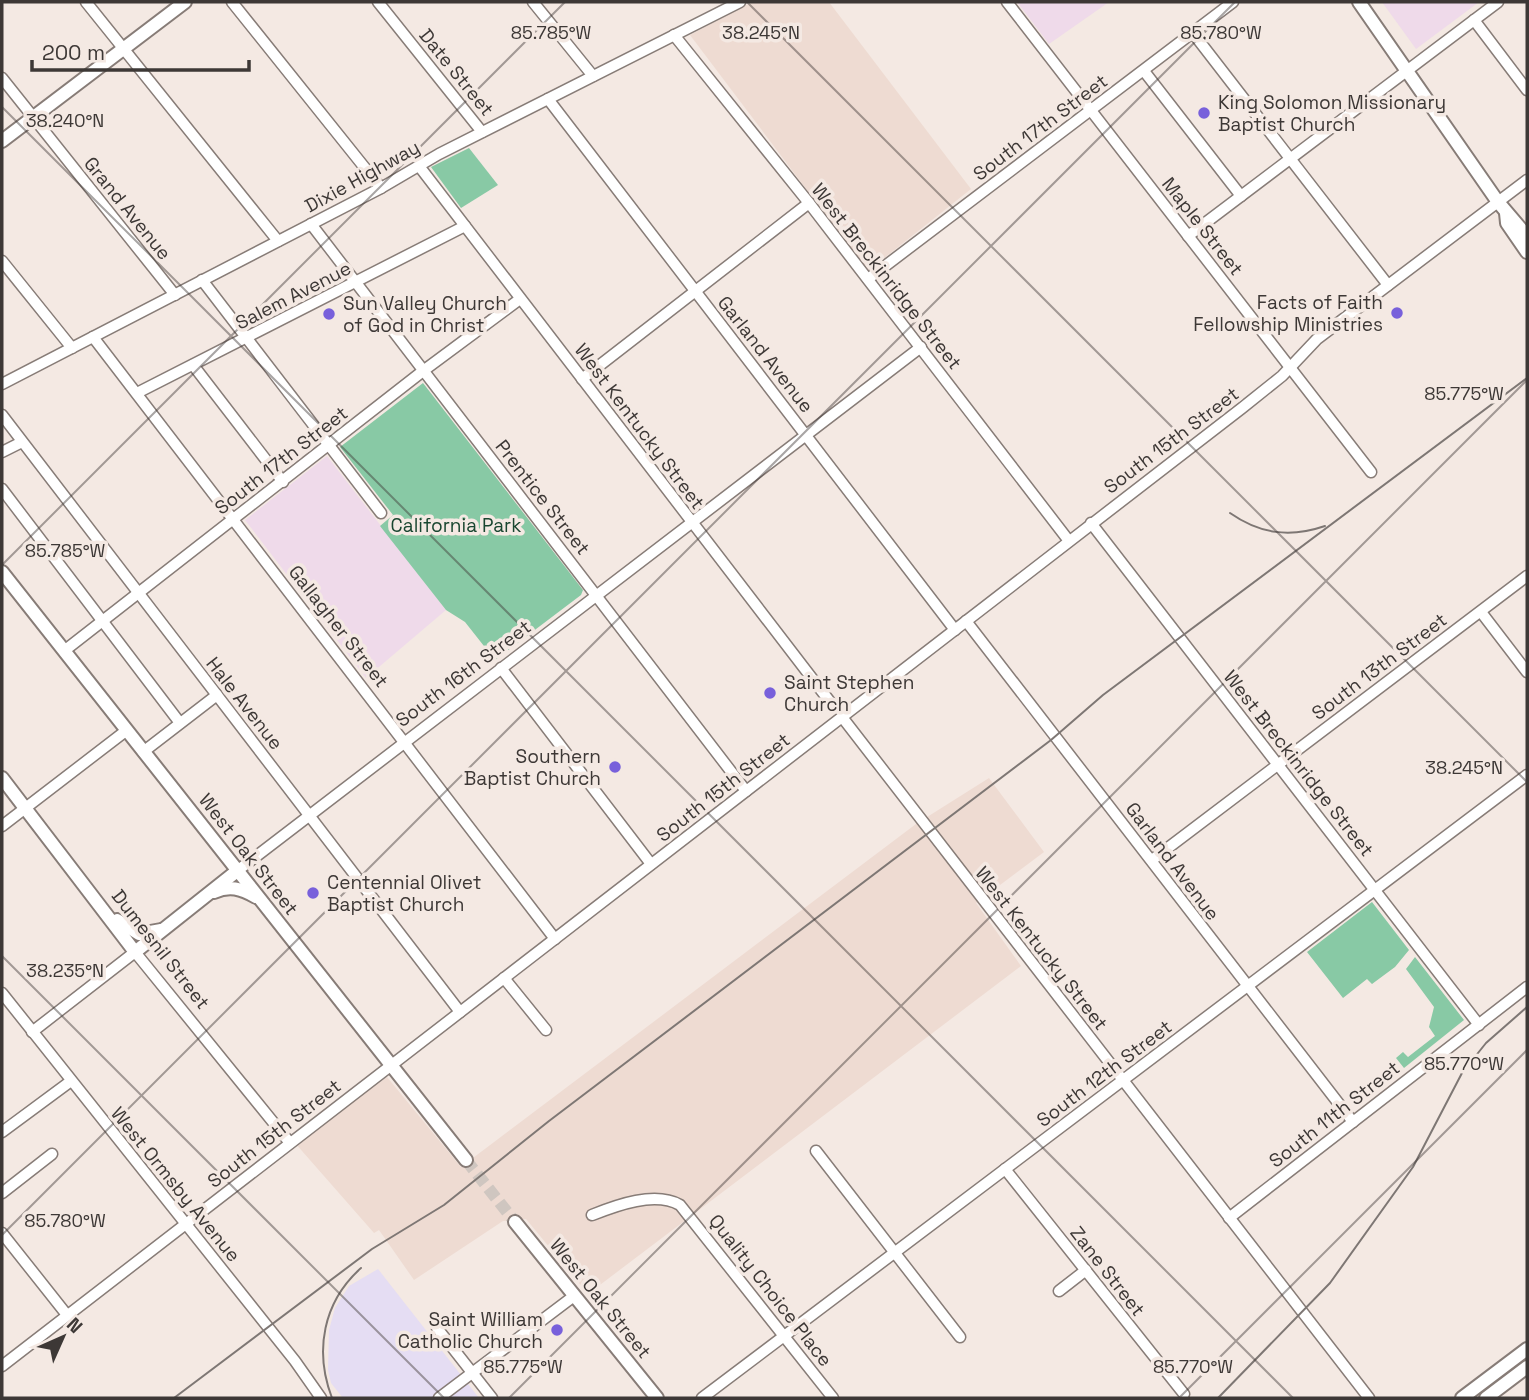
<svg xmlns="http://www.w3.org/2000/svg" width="1529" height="1400" viewBox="0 0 1529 1400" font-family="'Space Grotesk',sans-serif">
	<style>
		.built { fill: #eedbd2 }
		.industrial { fill: #e5ddf3 }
		.education { fill: #efdaea }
		.green { fill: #88c9a5 }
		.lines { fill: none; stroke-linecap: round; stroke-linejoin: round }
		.major-tunnel { stroke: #cfc6c0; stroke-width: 12; stroke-dasharray: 12 6; stroke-linecap: butt }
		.minor-casing { stroke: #877c77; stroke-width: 13 }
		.major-casing { stroke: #877c77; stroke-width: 16 }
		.minor { stroke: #fff; stroke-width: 10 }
		.major { stroke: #fff; stroke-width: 12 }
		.rail { stroke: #7e7774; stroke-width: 2 }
		.ticks { fill: none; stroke: #3d3836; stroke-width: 2; stroke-opacity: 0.45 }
		.poi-dot { fill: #7860db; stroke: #f4e9e3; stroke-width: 2.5 }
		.labels { text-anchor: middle; stroke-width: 7; stroke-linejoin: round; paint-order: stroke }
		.street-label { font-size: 19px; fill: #3d3836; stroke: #f4e9e3 }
		.poi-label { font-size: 19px; fill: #3d3836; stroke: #f4e9e3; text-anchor: start }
		.park-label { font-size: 19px; fill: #194630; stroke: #f4e9e3 }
		.ticks-label { font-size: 18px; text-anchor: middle; fill: #3d3836; stroke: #f4e9e3; stroke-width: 7; stroke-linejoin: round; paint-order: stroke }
	</style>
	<rect width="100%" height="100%" fill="#f4e9e3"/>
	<g class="built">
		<path d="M 752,2 L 829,2 L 971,189 L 868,271 L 690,35 Z"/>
		<path d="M 989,778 L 1044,852 L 976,903 L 1021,966 L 588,1294 L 526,1219 L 503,1221 L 414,1280 L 379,1230 L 374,1233 L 295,1143 L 387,1077 L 461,1167 L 916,824 Z"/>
	</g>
	<path class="industrial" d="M 378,1269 L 479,1398 L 343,1398 L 331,1383 L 328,1370 L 329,1330 L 335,1308 L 349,1286 Z"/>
	<g class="education">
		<path d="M 1017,2 L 1109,2 L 1049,44 Z"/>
		<path d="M 1382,2 L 1479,2 L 1416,49 Z"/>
		<path d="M 327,456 L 446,610 L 366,678 L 245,520 Z"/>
	</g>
	<g class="green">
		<path d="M 469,148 L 498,185 L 461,208 L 431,167 Z"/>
		<path d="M 423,383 L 583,590 L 581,595 L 495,660 L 465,622 L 446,610 L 380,526 L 393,515 L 340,447 Z"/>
		<path d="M 1372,902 L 1409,950 L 1395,967 L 1372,984 L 1367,979 L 1343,998 L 1307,952 Z"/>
		<path d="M 1415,957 L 1464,1020 L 1404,1068 L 1396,1058 L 1403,1052 L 1408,1057 L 1435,1036 L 1429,1027 L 1434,1007 L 1406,969 Z"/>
	</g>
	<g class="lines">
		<path class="major-tunnel" d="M 466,1160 L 515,1222"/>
		<defs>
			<g id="minor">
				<path d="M 86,2 L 278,241"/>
				<path d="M 232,2 L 381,188"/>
				<path d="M 378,2 L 482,132"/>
				<path d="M 533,2 L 593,76"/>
				<path d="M 1007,2 L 1371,472"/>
				<path d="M 1474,20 L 1527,90"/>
				<path d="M 1193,33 L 1388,285"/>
				<path d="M 674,35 L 809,203 L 1069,541"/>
				<path d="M 1144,71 L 1241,196"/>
				<path d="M 2,78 L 175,295"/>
				<path d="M 548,99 L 955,630"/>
				<path d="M 419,166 L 834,707"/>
				<path d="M 311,224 L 746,791"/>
				<path d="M 1188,236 L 1498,2"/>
				<path d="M 2,261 L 72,348"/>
				<path d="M 868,279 L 1233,2"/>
				<path d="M 202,280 L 381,513"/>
				<path d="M 93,337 L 555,939"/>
				<path d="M 193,365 L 283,482"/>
				<path d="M 582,379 L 809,203"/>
				<path d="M 2,384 L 381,188 L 439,154 L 740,2"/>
				<path d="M 137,393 L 465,226"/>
				<path d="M 2,415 L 460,1012"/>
				<path d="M 2,452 L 22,442"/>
				<path d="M 2,489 L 180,723"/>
				<path d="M 1091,523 L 1479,1025"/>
				<path d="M 1481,612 L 1527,672"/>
				<path d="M 966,621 L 1353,1122"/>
				<path d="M 64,651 L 423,371 L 520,299"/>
				<path d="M 501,668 L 651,864"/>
				<path d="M 842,717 L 1369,1398"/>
				<path d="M 143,752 L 217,695"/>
				<path d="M 2,826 L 127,730"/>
				<path d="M 1152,860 L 1527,576"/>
				<path d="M 237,871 L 921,347"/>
				<path d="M 504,978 L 546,1030"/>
				<path d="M 2,993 L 295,1361 L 321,1398"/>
				<path d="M 32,1032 L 135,952 L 290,1143"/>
				<path d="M 2,1132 L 71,1081"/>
				<path d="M 816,1151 L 960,1337"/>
				<path d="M 1005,1169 L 1184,1394"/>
				<path d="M 2,1193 L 52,1154"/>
				<path d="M 592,1215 C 617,1205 655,1191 680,1205 L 833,1398"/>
				<path d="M 1229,1218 L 1527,987"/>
				<path d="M 2,1233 L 67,1315"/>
				<path d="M 1059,1291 L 1086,1270"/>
				<path d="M 437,1328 L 492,1398"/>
				<path d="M 2,1366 L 1242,408 L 1282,376 L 1317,339 L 1527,180"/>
				<path d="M 439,1398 L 574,1296"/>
				<path d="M 702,1398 L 1527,775"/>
			</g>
			<g id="major">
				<path d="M 1359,2 L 1498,202 L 1527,236"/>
				<path d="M 2,141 L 185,2"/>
				<path d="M 1506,213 L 1507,223 L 1527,252"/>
				<path d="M 2,572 L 466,1160"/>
				<path d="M 2,778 L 135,952 L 237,871"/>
				<path d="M 214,892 C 229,885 241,888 256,897"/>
				<path d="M 117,920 L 139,934 L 161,930"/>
				<path d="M 515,1222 L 657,1398"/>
				<path d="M 1462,1398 L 1527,1349"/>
				<path d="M 1486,1398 L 1527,1367"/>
			</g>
		</defs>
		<use href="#minor" class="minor-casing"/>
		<use href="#major" class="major-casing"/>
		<use href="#minor" class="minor"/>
		<use href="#major" class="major"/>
		<g class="rail">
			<path d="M 1230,513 C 1260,534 1290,538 1325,526"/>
			<path d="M 174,1398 L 372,1249 L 444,1205 L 549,1121 L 1051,740 L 1103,695 L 1527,378"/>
			<path d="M 332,1398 C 314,1351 323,1302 361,1268"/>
			<path d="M 1218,1398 L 1330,1283 L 1413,1167 L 1462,1073 L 1486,1043 L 1527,1007"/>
		</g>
	</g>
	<path class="ticks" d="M 747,2 L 1527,782M 2,107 L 1293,1398M 2,565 L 565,2M 2,956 L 444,1398M 2,1235 L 1235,2M 509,1398 L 1527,380M 1179,1398 L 1527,1050"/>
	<g class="poi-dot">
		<circle cx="1204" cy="113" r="7"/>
		<circle cx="1397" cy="313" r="7"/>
		<circle cx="329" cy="314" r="7"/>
		<circle cx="770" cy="693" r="7"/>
		<circle cx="615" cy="767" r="7"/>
		<circle cx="313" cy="893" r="7"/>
		<circle cx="557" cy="1330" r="7"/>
	</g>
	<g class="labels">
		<g class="street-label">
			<text transform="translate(457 72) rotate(51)" y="7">Date Street</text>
			<text transform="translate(1040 127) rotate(-37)" y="7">South 17th Street</text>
			<text transform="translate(362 176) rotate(-29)" y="7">Dixie Highway</text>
			<text transform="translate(128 208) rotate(51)" y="7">Grand Avenue</text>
			<text transform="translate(1203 226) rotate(52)" y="7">Maple Street</text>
			<text transform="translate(887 276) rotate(52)" y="7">West Breckinridge Street</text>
			<text transform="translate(293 295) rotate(-27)" y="7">Salem Avenue</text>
			<text transform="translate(766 354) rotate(52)" y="7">Garland Avenue</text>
			<text transform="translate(640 426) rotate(53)" y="7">West Kentucky Street</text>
			<text transform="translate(1171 440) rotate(-37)" y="7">South 15th Street</text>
			<text transform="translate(281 460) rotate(-38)" y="7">South 17th Street</text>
			<text transform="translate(543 497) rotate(52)" y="7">Prentice Street</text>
			<text transform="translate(339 626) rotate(52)" y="7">Gallagher Street</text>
			<text transform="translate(1379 666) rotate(-37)" y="7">South 13th Street</text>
			<text transform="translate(463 673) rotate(-37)" y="7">South 16th Street</text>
			<text transform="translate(245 703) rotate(52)" y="7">Hale Avenue</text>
			<text transform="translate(1299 763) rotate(52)" y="7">West Breckinridge Street</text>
			<text transform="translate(723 787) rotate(-38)" y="7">South 15th Street</text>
			<text transform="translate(249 854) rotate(52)" y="7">West Oak Street</text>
			<text transform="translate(1173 861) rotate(53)" y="7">Garland Avenue</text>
			<text transform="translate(1042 948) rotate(52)" y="7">West Kentucky Street</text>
			<text transform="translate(161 949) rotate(52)" y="7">Dumesnil Street</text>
			<text transform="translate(1104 1073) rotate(-37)" y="7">South 12th Street</text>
			<text transform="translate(1334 1114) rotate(-38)" y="7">South 11th Street</text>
			<text transform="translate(274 1133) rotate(-38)" y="7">South 15th Street</text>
			<text transform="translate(176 1184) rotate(51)" y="7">West Ormsby Avenue</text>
			<text transform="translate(1108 1271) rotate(52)" y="7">Zane Street</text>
			<text transform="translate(771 1290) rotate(52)" y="7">Quality Choice Place</text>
			<text transform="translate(601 1298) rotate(51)" y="7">West Oak Street</text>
		</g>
		<g class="poi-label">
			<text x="1218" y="109">King Solomon Missionary<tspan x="1218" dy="22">Baptist Church</tspan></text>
			<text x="1383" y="309" text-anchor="end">Facts of Faith<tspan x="1383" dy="22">Fellowship Ministries</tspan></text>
			<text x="343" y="310">Sun Valley Church<tspan x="343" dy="22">of God in Christ</tspan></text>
			<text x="784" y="689">Saint Stephen<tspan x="784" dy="22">Church</tspan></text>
			<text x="601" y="763" text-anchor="end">Southern<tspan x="601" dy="22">Baptist Church</tspan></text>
			<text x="327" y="889">Centennial Olivet<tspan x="327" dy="22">Baptist Church</tspan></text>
			<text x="543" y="1326" text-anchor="end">Saint William<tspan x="543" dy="22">Catholic Church</tspan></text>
		</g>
		<g class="park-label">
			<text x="456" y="532">California Park</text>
		</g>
	</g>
	<g class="ticks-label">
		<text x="551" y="39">85.785°W</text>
		<text x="761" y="39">38.245°N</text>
		<text x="1221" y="39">85.780°W</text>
		<text x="65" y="127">38.240°N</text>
		<text x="1464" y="400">85.775°W</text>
		<text x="65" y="557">85.785°W</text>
		<text x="1464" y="774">38.245°N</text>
		<text x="65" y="977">38.235°N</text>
		<text x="1464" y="1070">85.770°W</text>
		<text x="65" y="1227">85.780°W</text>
		<text x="523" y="1373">85.775°W</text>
		<text x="1193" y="1373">85.770°W</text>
	</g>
	<rect width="1529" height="1400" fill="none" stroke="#3d3836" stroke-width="7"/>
	<g transform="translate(63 1337) rotate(45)" stroke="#f4e9e3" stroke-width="5" paint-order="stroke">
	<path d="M0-5L12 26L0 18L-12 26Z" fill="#3d3836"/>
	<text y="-10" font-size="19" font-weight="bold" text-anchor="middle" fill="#3d3836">N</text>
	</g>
	<path d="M32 60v10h217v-10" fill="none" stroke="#3d3836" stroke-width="3.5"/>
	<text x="42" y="60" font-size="21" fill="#3d3836" stroke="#f4e9e3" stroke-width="5" paint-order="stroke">200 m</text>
</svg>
